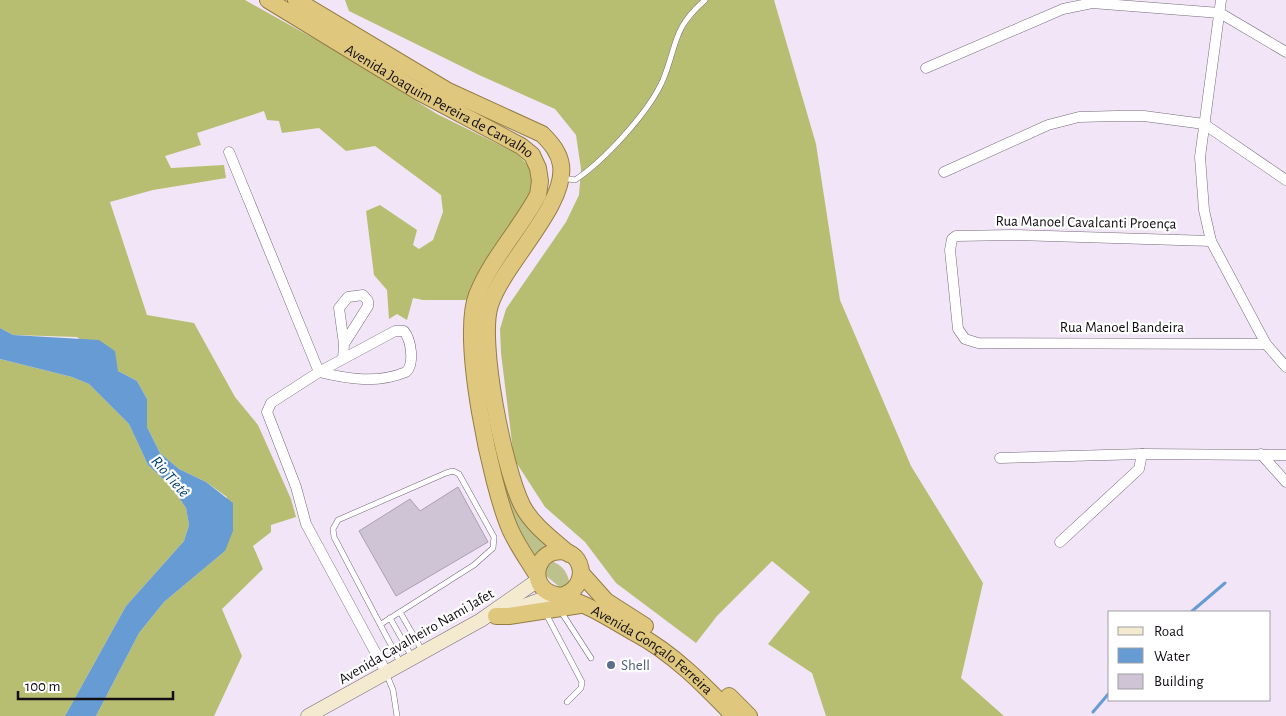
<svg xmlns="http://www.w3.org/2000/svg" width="1286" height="716" viewBox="0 0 1286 716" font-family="'Alegreya Sans',sans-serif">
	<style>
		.green { fill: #bdc28c }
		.forest { fill: #b8be71 }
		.water { fill: #669cd3 }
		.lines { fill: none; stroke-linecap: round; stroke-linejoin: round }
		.stream { stroke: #669cd3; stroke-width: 3 }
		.building { fill: #cfc4d5; stroke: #aaa0b1 }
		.service-casing { stroke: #756b7b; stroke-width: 6 }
		.minor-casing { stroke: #756b7b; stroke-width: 11 }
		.secondary-casing { stroke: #756b7b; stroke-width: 15 }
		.trunk-casing { stroke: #937d44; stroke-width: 18 }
		.service { stroke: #fff; stroke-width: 5 }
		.minor { stroke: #fff; stroke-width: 10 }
		.secondary { stroke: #f3eacf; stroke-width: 14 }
		.trunk { stroke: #e0c77e; stroke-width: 16 }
		.service-dot { fill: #5c6f8a; stroke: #fff; stroke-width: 2 }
		.labels { text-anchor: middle; stroke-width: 4.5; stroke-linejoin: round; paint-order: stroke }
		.street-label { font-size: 15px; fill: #120e14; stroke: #fff }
		.service-label { font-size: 15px; fill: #4e5e75; stroke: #fff; text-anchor: start }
		.water-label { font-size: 16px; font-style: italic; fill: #004072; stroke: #fff }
	</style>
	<rect width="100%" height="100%" fill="#f1e5f7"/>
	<g class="green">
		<path d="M 498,464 L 516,509 L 551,548 L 535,558 L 510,513 Z"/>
		<path d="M 551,561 C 563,565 568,573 570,585 L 562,589 L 545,575 L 546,564 Z"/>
	</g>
	<g class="forest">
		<path d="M 0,0 L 245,0 L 338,52 L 437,114 L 514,152 C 533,166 536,179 528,201 L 475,283 L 467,300 L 423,300 L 413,298 L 407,320 L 397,314 L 389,319 L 387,290 L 374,275 L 366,211 L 380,205 L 417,230 L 413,245 L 419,249 L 433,240 L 443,212 L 441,195 L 375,146 L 346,151 L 319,128 L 282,133 L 279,121 L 267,120 L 264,111 L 197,133 L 201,145 L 165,156 L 171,168 L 224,165 L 226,178 L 153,190 L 110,202 L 147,315 L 194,323 L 235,397 L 258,425 L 291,499 L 296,517 L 271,525 L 271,532 L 253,546 L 263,569 L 222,609 L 242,656 L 214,716 L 96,716 L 139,633 L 164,602 L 225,551 L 227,497 L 206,482 L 179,469 L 160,453 L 147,427 L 147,399 L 137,381 L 118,371 L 77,337 L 13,335 L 0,328 Z"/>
		<path d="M 345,0 L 774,0 L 816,144 L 840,300 L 911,466 L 983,583 L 961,678 L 1004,716 L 826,716 L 812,673 L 768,644 L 810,592 L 772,561 L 717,616 L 696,643 L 616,583 L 585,542 L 545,507 L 514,459 L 501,353 L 500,329 L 506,309 L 566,222 L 579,195 L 581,169 L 576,135 L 555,109 L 479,75 L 349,11 Z"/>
		<path d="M 0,359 L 72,377 L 89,384 L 129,424 L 148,465 L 171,486 L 186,508 L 189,525 L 184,541 L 126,606 L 65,716 L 0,716 Z"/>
	</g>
	<path class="water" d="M 0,328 L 13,335 L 99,340 L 115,351 L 118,371 L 137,381 L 147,399 L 147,427 L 160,453 L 179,469 L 206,482 L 233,503 L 233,531 L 225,551 L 164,602 L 139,633 L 96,716 L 65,716 L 126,606 L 184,541 L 189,525 L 186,508 L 171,486 L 148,465 L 129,424 L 89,384 L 72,377 L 0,359 Z"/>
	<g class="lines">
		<g class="stream">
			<path d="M 1191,612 L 1225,583"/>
			<path d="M 1093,712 L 1110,692"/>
		</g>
	</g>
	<path class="building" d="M 458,487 L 488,542 L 396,596 L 359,531 L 410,499 L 420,511 Z"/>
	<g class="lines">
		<defs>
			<g id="service">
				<path d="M 562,178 L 575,180 C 604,161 649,112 663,80 C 678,43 672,29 705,0"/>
				<path d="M 560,610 L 591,658"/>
				<path d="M 400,612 L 423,652"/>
				<path d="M 545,612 L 582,682 L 581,688 L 567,702"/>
				<path d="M 390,618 L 412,657"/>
				<path d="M 381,624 L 474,565 L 493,548 L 494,537 L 459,474 L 453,471 L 446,473 L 338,520 L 333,529 L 334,537 L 401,664"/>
				<path d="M 386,673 L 393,690 L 397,716"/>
			</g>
			<g id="minor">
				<path d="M 1221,0 L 1200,157 L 1204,210 L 1211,241 L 1266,344 L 1286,367"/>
				<path d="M 926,68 L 1063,9 L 1092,3 L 1220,13 L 1286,52"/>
				<path d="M 229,152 L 319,372"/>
				<path d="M 944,172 L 1048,125 L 1079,117 L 1116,116 L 1144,116 L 1204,124 L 1286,180"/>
				<path d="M 1211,241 L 1012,235 L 956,236 L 952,239 L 950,250 L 958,329 L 965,339 L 978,343 L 1266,344"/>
				<path d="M 344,344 L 368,306 L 368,301 L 363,295 L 348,297 L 339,308 L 344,344 L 343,359 L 319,372 L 271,403 L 267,412 L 296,487 L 306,524 L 386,672"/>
				<path d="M 319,372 C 348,379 377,384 406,372 C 415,364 411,340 404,331 L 395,331 L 343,359"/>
				<path d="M 1261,454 L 1286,482"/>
				<path d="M 1000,458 L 1142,454 L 1286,455"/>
				<path d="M 1060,542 L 1139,469 L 1142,454"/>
			</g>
			<g id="secondary">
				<path d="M 508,612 L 553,595"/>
				<path d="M 308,716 L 481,620 L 538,580"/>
			</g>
			<g id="trunk">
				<path id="s1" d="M 268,0 L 419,92 L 521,146 L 532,155 L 538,168 L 540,181 L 538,195 C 520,229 491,259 477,295 C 460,339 491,485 510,529 C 517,545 528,560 537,575"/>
				<path d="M 296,0 L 448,91 L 542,134 C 551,143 559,152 561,165 C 567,205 503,264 490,305 C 478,341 504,469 522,505 C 532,525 552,539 569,554"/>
				<path d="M 581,573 L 606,601 L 645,626"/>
				<path id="s2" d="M 561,596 C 593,587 583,545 554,552 C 538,556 532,576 543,588 C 549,595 556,594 563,597 C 588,604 612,620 635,633 C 673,653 704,685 734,716"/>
				<path d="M 496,616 L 509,616 L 580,605"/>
				<path d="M 729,696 L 749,716"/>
			</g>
		</defs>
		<use href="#service" class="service-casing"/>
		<use href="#minor" class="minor-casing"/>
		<use href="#secondary" class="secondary-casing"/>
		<use href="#trunk" class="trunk-casing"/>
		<use href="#service" class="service"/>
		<use href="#minor" class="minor"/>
		<use href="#secondary" class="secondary"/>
		<use href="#trunk" class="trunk"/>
	</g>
	<circle class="service-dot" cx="611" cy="665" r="5"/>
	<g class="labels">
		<g class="street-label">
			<text dy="5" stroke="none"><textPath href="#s1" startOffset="199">Avenida Joaquim Pereira de Carvalho</textPath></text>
			<text transform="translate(1086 222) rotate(1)" y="5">Rua Manoel Cavalcanti Proença</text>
			<text x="1122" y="332">Rua Manoel Bandeira</text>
			<text transform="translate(416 636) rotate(-30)" y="5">Avenida Cavalheiro Nami Jafet</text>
			<text dy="5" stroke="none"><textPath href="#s2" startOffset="244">Avenida Gonçalo Ferreira</textPath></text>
		</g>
		<g class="service-label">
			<text x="621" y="670">Shell</text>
		</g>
		<g class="water-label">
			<text transform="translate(171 476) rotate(49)" y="6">Rio Tietê</text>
		</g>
	</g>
	<rect x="1108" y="611" width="162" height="90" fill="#ffffff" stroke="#a09fa1"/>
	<rect x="1118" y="627" width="25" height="8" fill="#f3eacf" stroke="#a09fa1"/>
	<text x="1154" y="636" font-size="15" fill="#120e14">Road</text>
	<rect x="1118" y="648" width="25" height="15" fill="#669cd3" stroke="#a09fa1"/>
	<text x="1154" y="661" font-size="15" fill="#120e14">Water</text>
	<rect x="1118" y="674" width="25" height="15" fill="#cfc4d5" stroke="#a09fa1"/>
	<text x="1154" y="686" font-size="15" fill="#120e14">Building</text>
	<path d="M18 691v8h155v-8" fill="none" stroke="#120e14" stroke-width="2.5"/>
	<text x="25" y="691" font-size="15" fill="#120e14" stroke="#ffffff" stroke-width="4" paint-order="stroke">100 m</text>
</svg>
